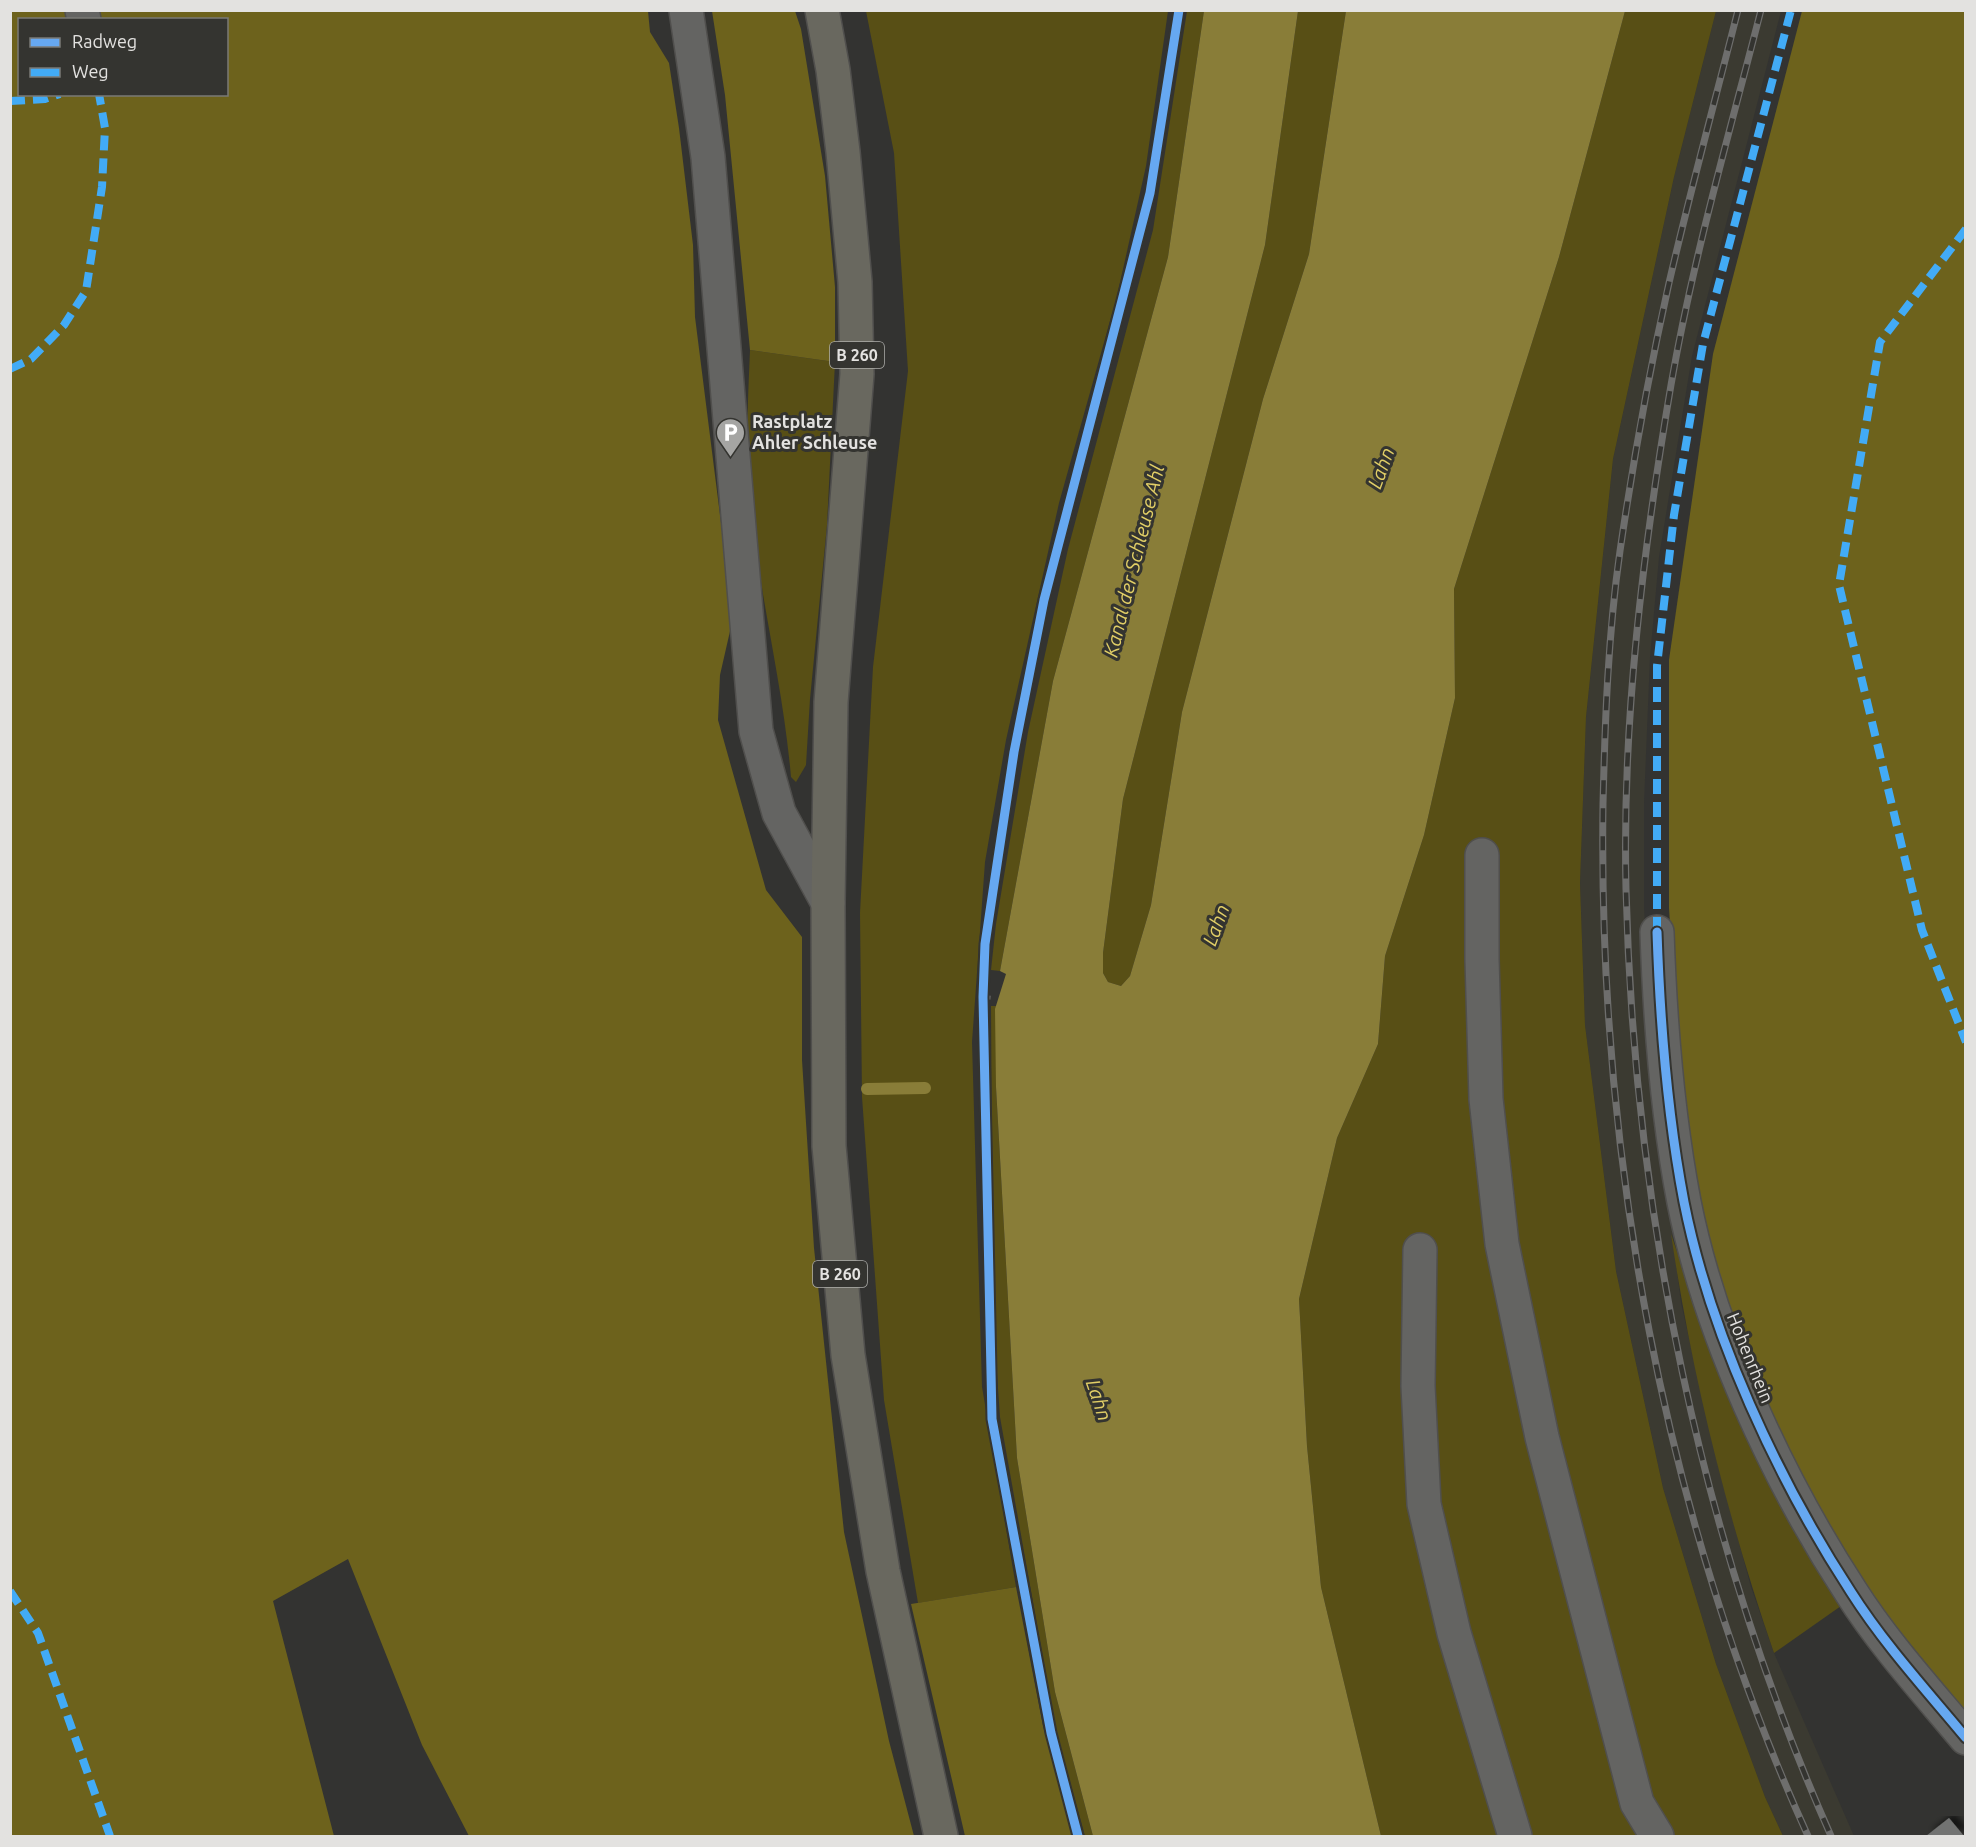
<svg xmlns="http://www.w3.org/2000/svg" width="1976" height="1847" viewBox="0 0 1976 1847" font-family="Ubuntu,sans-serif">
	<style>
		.built { fill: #3b3a31 }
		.green { fill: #584f15 }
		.forest { fill: #6d621c; fill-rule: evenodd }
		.water { fill: #897d38 }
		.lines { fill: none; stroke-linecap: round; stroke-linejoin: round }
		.stream { stroke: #897d38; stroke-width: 12 }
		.building { fill: #727372; filter: url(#shadow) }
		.minor-casing { stroke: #504f4d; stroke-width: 36 }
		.major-casing { stroke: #504f4d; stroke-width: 36 }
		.path { stroke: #70706e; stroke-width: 4; stroke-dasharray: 1.5 4.5; stroke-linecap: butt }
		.minor { stroke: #646462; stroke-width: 33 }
		.major { stroke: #69685f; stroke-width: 33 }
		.rail-casing { stroke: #6e6e6d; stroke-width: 7 }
		.rail { stroke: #343430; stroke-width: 4.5; stroke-dasharray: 14; stroke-linecap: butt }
		.quiet { stroke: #42abf6; stroke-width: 8; stroke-dasharray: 15 8; stroke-linecap: butt }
		.cycleway-casing { stroke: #343430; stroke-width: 13 }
		.cycleway { stroke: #66a8f1; stroke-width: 9 }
		.labels { text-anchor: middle; stroke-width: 6; stroke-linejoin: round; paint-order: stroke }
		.shield { fill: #343430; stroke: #aeaeab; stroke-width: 1.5 }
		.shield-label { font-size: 16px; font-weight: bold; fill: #e3e2e0 }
		.poi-label { font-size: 18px; font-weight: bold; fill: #e3e2e0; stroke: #343430; text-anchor: start }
		.street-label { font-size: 18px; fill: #e3e2e0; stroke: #343430 }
		.water-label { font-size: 20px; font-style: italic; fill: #e1ce66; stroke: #343430 }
	</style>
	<defs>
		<filter id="shadow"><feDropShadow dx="5.5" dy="-5.5" stdDeviation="3" flood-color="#0009"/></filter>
	</defs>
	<rect width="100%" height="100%" fill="#333331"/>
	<path class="built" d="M 1716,11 L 1781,11 L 1692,356 L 1659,557 L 1650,657 L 1644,803 L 1644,906 L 1648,992 L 1659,1121 L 1681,1303 L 1718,1465 L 1751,1587 L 1774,1653 L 1854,1836 L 1783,1836 L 1765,1797 L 1716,1664 L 1663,1488 L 1616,1271 L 1585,1025 L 1580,883 L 1586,717 L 1613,459 L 1674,177 Z"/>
	<g class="green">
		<path d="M 866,11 L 1168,11 L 1146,166 L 1117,296 L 1059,503 L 1006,740 L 985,862 L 972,1042 L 982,1387 L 1016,1587 L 918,1603 L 884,1400 L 862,1097 L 860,913 L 873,667 L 908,371 L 894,153 Z"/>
		<path d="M 1187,11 L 1204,11 L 1168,257 L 1053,681 L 1000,971 L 991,970 L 996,924 L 1028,732 L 1068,549 L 1153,230 Z"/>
		<path d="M 1298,11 L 1346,11 L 1309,254 L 1263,399 L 1182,712 L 1151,905 L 1130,976 L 1121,986 L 1108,982 L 1103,973 L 1103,953 L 1123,799 L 1265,245 Z"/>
		<path d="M 1625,11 L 1716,11 L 1674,177 L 1613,459 L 1586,717 L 1580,883 L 1585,1025 L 1616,1271 L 1663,1488 L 1716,1664 L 1765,1797 L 1783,1836 L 1381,1836 L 1321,1587 L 1307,1446 L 1299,1299 L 1337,1138 L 1378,1044 L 1385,956 L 1424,835 L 1455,698 L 1454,589 L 1559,257 Z"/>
		<path d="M 750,350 L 835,362 L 827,525 L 810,699 L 806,765 L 796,782 L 791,777 C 783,684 759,594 750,501 C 745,451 748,400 750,350 Z"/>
		<path d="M 991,1006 L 996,1006 L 996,1087 L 1017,1458 L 1055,1692 L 1093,1836 L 1085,1836 L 1056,1731 L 1000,1417 L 993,1318 Z"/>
		<path d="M 1671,1234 L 1688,1284 L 1841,1606 L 1774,1653 C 1727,1517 1692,1376 1671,1234 Z"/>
	</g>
	<g class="forest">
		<path d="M 11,11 L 648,11 L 650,32 L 669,63 L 679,128 L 693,245 L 695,317 L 733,618 L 720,675 L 718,720 L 766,890 L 802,937 L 802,1060 L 814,1248 L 844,1532 L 889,1741 L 914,1836 L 469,1836 L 422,1745 L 348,1559 L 273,1601 L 334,1836 L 11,1836 ZM 20,20 L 226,20 L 226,94 L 20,94 Z"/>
		<path d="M 712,11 L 795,11 L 801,29 L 825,176 L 835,287 L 835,362 L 750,350 L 725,95 Z"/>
		<path d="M 1802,11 L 1965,11 L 1965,1711 L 1876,1602 L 1821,1516 L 1764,1402 L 1722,1288 L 1696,1181 L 1677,1038 L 1669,908 L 1669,660 L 1713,354 Z"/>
		<path d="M 1016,1587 L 1043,1726 L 1073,1836 L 965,1836 L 911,1604 Z"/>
	</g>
	<path class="water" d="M 1204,11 L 1298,11 L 1265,245 L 1123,799 L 1103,953 L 1103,973 L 1108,982 L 1121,986 L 1130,976 L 1151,905 L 1182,712 L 1263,399 L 1309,254 L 1346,11 L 1625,11 L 1559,257 L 1454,589 L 1455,698 L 1424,835 L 1385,956 L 1378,1044 L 1337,1138 L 1299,1299 L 1307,1446 L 1321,1587 L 1381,1836 L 1093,1836 L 1055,1692 L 1017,1458 L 996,1087 L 995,1009 L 1006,974 L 1000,971 L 1053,681 L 1168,257 Z"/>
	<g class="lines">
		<path class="stream" d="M 867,1089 L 925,1088"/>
	</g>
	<path class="building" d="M 1949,1818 L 1964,1836 L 1926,1836 Z"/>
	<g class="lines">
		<defs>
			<g id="minor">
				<path d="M 82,10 L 84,20"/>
				<path d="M 686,10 L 708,157 L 756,731 L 779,813 L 828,903"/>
				<path d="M 1482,855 L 1482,959 L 1486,1099 L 1502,1244 L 1542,1437 L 1637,1803 L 1657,1836"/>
				<path d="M 1657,932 C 1660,1022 1667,1113 1684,1202 C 1710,1334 1778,1480 1851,1592 C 1884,1644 1927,1691 1966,1738"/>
				<path d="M 1420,1250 L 1418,1386 L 1424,1504 L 1454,1633 L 1515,1836"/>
			</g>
			<path id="major" d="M 822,10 L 833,70 L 843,152 L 855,282 L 857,374 L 831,702 L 828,903 L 829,1146 L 848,1355 L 883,1571 L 941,1836"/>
		</defs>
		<use href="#minor" class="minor-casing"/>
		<use href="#major" class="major-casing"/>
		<path class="path" d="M 983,997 L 994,998"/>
		<use href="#minor" class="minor"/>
		<use href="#major" class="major"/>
		<defs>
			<g id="rail">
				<path d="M 1738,10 C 1715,101 1690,192 1669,283 C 1649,372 1633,462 1620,551 C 1608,635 1605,720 1603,804 C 1598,1153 1663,1517 1808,1836"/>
				<path d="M 1761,10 C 1729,135 1693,258 1671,385 C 1643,550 1622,721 1626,889 C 1634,1212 1700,1540 1831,1836"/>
			</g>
		</defs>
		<use href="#rail" class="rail-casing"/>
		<use href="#rail" class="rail"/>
		<g class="quiet">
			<path d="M 10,101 L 45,99 L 60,94"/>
			<path d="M 1966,229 L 1880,342 L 1839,585 L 1922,930 L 1966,1042"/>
			<path d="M 10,369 L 31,359 L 64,325 L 86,291 L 102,187 L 105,128 L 99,94"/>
			<path d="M 1657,932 L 1657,666 L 1674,515 L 1703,344 L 1791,10"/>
			<path d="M 10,1591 L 38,1633 L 110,1836"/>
		</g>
		<defs>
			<g id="cycleway">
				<path d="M 1657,932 C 1660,1022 1667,1113 1684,1202 C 1710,1334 1778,1480 1851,1592 C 1884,1644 1927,1691 1966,1738"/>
				<path d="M 1078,1836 L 1051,1733 L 992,1419 L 983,997 L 985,944 L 1014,752 L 1044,600 L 1150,193 L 1179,10"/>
			</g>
		</defs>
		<use href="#cycleway" class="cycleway-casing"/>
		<use href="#cycleway" class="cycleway"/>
	</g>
	<defs>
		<symbol id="parking-pin" viewBox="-11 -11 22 30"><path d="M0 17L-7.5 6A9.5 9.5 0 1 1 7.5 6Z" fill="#a5a5a3" stroke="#343430"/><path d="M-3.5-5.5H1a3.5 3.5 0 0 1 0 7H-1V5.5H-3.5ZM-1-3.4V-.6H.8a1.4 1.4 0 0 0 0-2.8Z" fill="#fff"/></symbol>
	</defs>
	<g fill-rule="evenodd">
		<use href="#parking-pin" x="714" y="416" width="33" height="45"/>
	</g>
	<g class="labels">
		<g class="shield">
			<rect x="830" y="342" width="54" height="26" rx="4.5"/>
			<rect x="813" y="1261" width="54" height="26" rx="4.5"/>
		</g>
		<g class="shield-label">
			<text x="857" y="361">B 260</text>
			<text x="840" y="1280">B 260</text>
		</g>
		<g class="poi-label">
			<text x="752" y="428">Rastplatz<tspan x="752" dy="21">Ahler Schleuse</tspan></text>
		</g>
		<g class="street-label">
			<text transform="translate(1750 1358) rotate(68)" y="6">Hohenrhein</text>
		</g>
		<g class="water-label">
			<text transform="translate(1381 468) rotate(-70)" y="7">Lahn</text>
			<text transform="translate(1134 561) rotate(-76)" y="7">Kanal der Schleuse Ahl</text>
			<text transform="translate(1216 925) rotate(-70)" y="7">Lahn</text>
			<text transform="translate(1099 1400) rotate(71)" y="7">Lahn</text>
		</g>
	</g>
	<rect width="1976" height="1847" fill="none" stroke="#e3e2e0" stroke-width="24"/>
	<rect x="18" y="18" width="210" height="78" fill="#343430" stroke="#7a7a76" stroke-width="1.5"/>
	<rect x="30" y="38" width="30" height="9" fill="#66a8f1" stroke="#7a7a76" stroke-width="1.5"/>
	<text x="72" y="48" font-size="18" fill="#e3e2e0">Radweg</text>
	<rect x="30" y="68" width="30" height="9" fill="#42abf6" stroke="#7a7a76" stroke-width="1.5"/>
	<text x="72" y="78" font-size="18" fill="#e3e2e0">Weg</text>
</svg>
